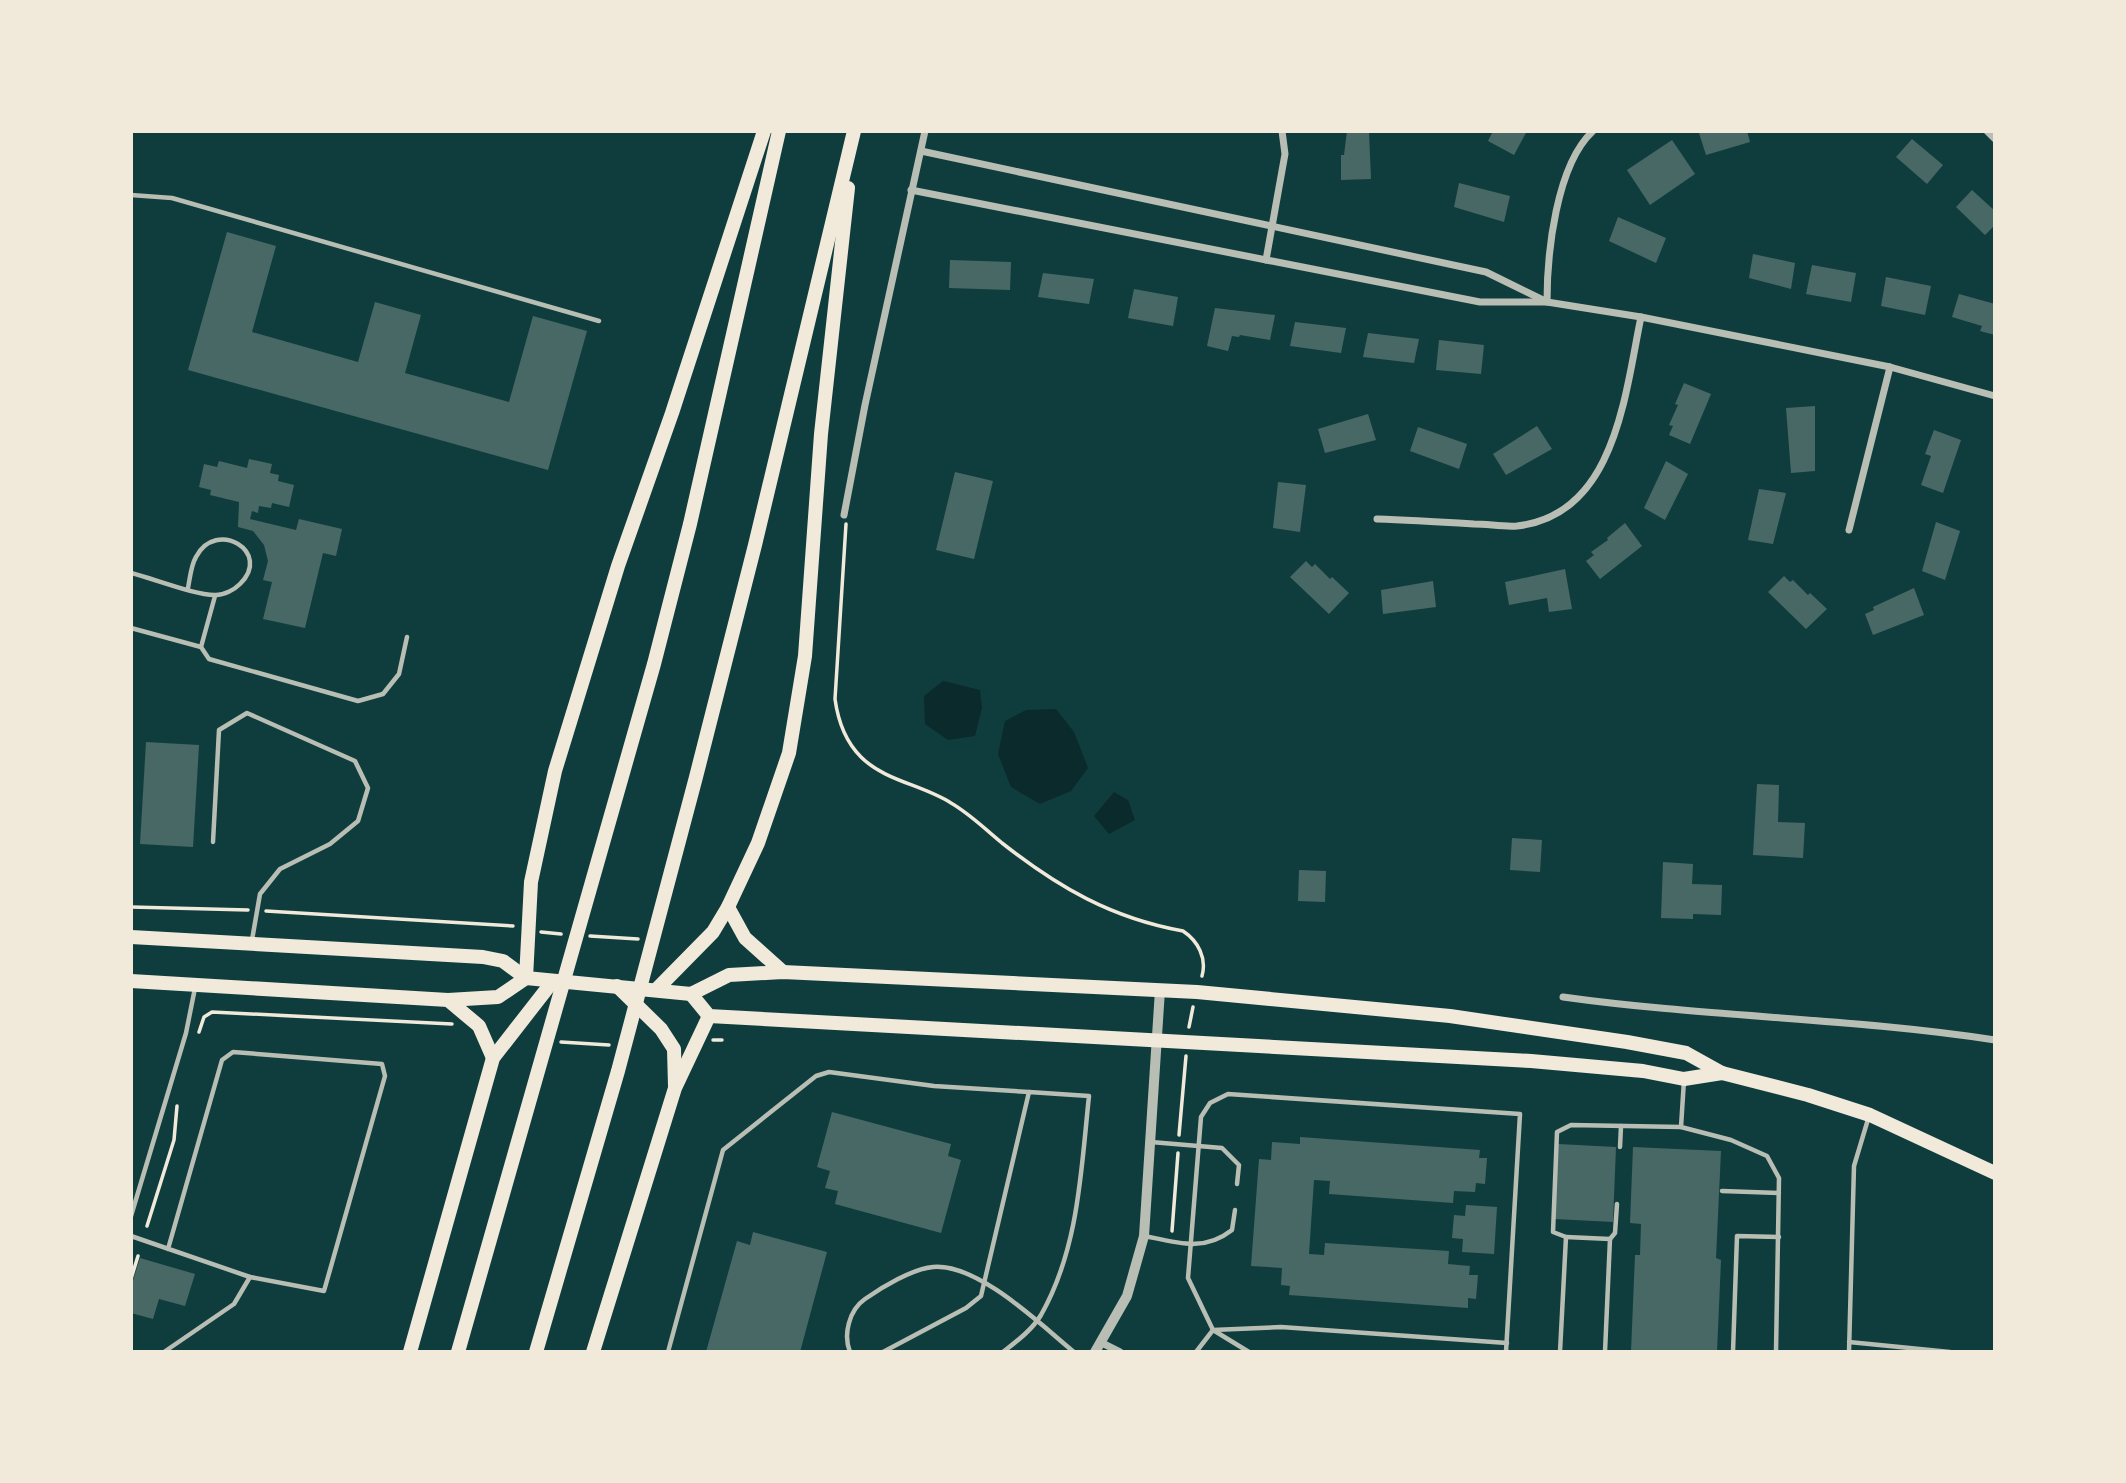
<svg xmlns="http://www.w3.org/2000/svg" width="2126" height="1483" viewBox="0 0 2126 1483" font-family="'Noto Sans',sans-serif">
	<style>
		.water { fill: #0a2a2b }
		.building { fill: #486865 }
		.lines { fill: none; stroke-linecap: round; stroke-linejoin: round }
		.path { stroke: #f1e9da; stroke-width: 3.5 }
		.service { stroke: #b8beb3; stroke-width: 4.5 }
		.minor { stroke: #b8beb3; stroke-width: 7 }
		.tertiary { stroke: #b8beb3; stroke-width: 10 }
		.primary { stroke: #f1e9da; stroke-width: 14 }
		.trunk { stroke: #f1e9da; stroke-width: 14 }
	</style>
	<rect width="100%" height="100%" fill="#0f3d3e"/>
	<g class="water">
		<path d="M 943,681 L 980,690 L 982,708 L 975,736 L 948,740 L 925,724 L 924,696 Z"/>
		<path d="M 1056,709 L 1074,732 L 1088,768 L 1071,791 L 1040,804 L 1011,787 L 998,754 L 1005,721 L 1026,710 Z"/>
		<path d="M 1114,792 L 1128,800 L 1135,820 L 1109,834 L 1094,816 Z"/>
	</g>
	<g class="building">
		<path d="M 1347,131 L 1369,131 L 1371,179 L 1341,180 L 1341,155 L 1344,155 Z"/>
		<path d="M 1493,131 L 1527,131 L 1514,155 L 1488,141 Z"/>
		<path d="M 1704,131 L 1747,131 L 1750,142 L 1706,155 L 1699,133 Z"/>
		<path d="M 1912,139 L 1943,165 L 1927,184 L 1896,157 Z"/>
		<path d="M 1672,140 L 1695,174 L 1650,205 L 1627,170 Z"/>
		<path d="M 1459,183 L 1510,196 L 1504,222 L 1454,207 Z"/>
		<path d="M 1972,190 L 1995,211 L 1995,225 L 1985,235 L 1956,207 Z"/>
		<path d="M 1618,217 L 1666,238 L 1656,263 L 1609,241 Z"/>
		<path d="M 227,232 L 276,246 L 252,332 L 358,362 L 375,302 L 421,315 L 405,373 L 509,402 L 533,316 L 587,331 L 548,470 L 188,370 Z"/>
		<path d="M 1753,254 L 1795,263 L 1791,289 L 1749,278 Z"/>
		<path d="M 950,260 L 1011,262 L 1010,290 L 949,288 Z"/>
		<path d="M 1812,265 L 1856,273 L 1851,302 L 1806,294 Z"/>
		<path d="M 1043,273 L 1094,279 L 1089,304 L 1038,297 Z"/>
		<path d="M 1886,277 L 1931,286 L 1925,315 L 1881,306 Z"/>
		<path d="M 1134,289 L 1178,297 L 1173,326 L 1128,318 Z"/>
		<path d="M 1959,294 L 1995,304 L 1995,335 L 1980,331 L 1982,326 L 1952,317 Z"/>
		<path d="M 1215,308 L 1275,315 L 1270,340 L 1240,335 L 1239,337 L 1232,336 L 1228,351 L 1207,346 Z"/>
		<path d="M 1295,322 L 1346,328 L 1341,353 L 1290,346 Z"/>
		<path d="M 1368,333 L 1419,339 L 1414,363 L 1363,357 Z"/>
		<path d="M 1439,340 L 1484,345 L 1481,374 L 1436,370 Z"/>
		<path d="M 1684,383 L 1711,394 L 1690,444 L 1669,435 L 1673,426 L 1669,425 L 1678,405 L 1675,404 Z"/>
		<path d="M 1815,406 L 1815,471 L 1791,473 L 1786,408 Z"/>
		<path d="M 1368,414 L 1376,440 L 1325,453 L 1318,429 Z"/>
		<path d="M 1537,426 L 1552,449 L 1506,475 L 1493,454 Z"/>
		<path d="M 1418,427 L 1467,444 L 1459,469 L 1410,451 Z"/>
		<path d="M 1934,430 L 1961,440 L 1943,493 L 1921,485 L 1931,456 L 1925,454 Z"/>
		<path d="M 249,459 L 272,464 L 270,473 L 279,475 L 278,481 L 294,485 L 289,507 L 272,503 L 271,508 L 259,506 L 258,513 L 252,511 L 250,519 L 296,530 L 299,519 L 342,529 L 336,556 L 323,553 L 305,628 L 263,619 L 272,582 L 263,580 L 268,561 L 264,545 L 253,531 L 238,527 L 239,502 L 210,495 L 211,490 L 199,487 L 204,464 L 217,467 L 219,461 L 247,468 Z"/>
		<path d="M 1666,461 L 1688,474 L 1665,520 L 1644,508 Z"/>
		<path d="M 955,472 L 993,481 L 974,559 L 936,550 Z"/>
		<path d="M 1278,482 L 1306,485 L 1300,532 L 1273,528 Z"/>
		<path d="M 1759,489 L 1786,493 L 1773,544 L 1748,540 Z"/>
		<path d="M 1936,522 L 1960,531 L 1945,580 L 1922,571 Z"/>
		<path d="M 1625,523 L 1642,546 L 1600,579 L 1586,561 L 1594,555 L 1591,552 L 1608,540 L 1607,538 Z"/>
		<path d="M 1306,561 L 1312,567 L 1315,564 L 1330,579 L 1332,577 L 1349,593 L 1329,614 L 1290,577 Z"/>
		<path d="M 1565,569 L 1572,609 L 1549,612 L 1547,598 L 1509,605 L 1505,582 Z"/>
		<path d="M 1784,576 L 1790,582 L 1793,580 L 1808,595 L 1810,593 L 1827,609 L 1806,629 L 1768,592 Z"/>
		<path d="M 1433,581 L 1436,607 L 1383,614 L 1381,590 Z"/>
		<path d="M 1914,588 L 1924,615 L 1873,635 L 1865,614 L 1874,610 L 1873,607 Z"/>
		<path d="M 146,742 L 199,745 L 193,847 L 140,844 Z"/>
		<path d="M 1757,784 L 1779,785 L 1778,822 L 1805,823 L 1803,858 L 1753,855 Z"/>
		<path d="M 1512,838 L 1542,840 L 1540,872 L 1510,870 Z"/>
		<path d="M 1663,862 L 1693,864 L 1692,884 L 1722,885 L 1721,915 L 1693,914 L 1693,919 L 1661,918 Z"/>
		<path d="M 1299,870 L 1326,871 L 1325,902 L 1298,901 Z"/>
		<path d="M 832,1112 L 951,1144 L 948,1156 L 961,1160 L 941,1233 L 835,1204 L 838,1191 L 825,1188 L 830,1171 L 817,1167 Z"/>
		<path d="M 1300,1137 L 1480,1150 L 1479,1158 L 1487,1158 L 1485,1184 L 1476,1183 L 1475,1192 L 1454,1191 L 1453,1203 L 1329,1194 L 1330,1181 L 1314,1180 L 1309,1254 L 1324,1255 L 1325,1243 L 1449,1251 L 1448,1264 L 1470,1266 L 1469,1275 L 1478,1275 L 1476,1299 L 1468,1298 L 1468,1308 L 1289,1295 L 1290,1286 L 1281,1285 L 1282,1268 L 1251,1266 L 1259,1159 L 1271,1160 L 1272,1142 L 1300,1144 Z"/>
		<path d="M 1558,1144 L 1616,1147 L 1613,1222 L 1555,1219 Z"/>
		<path d="M 1633,1147 L 1721,1151 L 1716,1258 L 1721,1260 L 1717,1352 L 1631,1352 L 1635,1255 L 1640,1255 L 1641,1224 L 1630,1223 Z"/>
		<path d="M 1466,1205 L 1497,1207 L 1494,1254 L 1462,1252 L 1463,1239 L 1452,1238 L 1454,1215 L 1465,1216 Z"/>
		<path d="M 753,1232 L 827,1252 L 800,1352 L 706,1352 L 737,1241 L 750,1245 Z"/>
		<path d="M 140,1258 L 195,1274 L 185,1306 L 159,1299 L 153,1319 L 131,1313 L 131,1287 Z"/>
	</g>
	<g class="lines">
		<g class="path">
			<path d="M 846,524 L 835,699 C 838,721 845,741 861,757 C 885,781 923,785 951,803 C 970,814 985,829 1002,843 C 1058,887 1111,918 1183,931 C 1198,941 1207,958 1202,976"/>
			<path d="M 131,907 L 248,910"/>
			<path d="M 266,911 L 513,926"/>
			<path d="M 541,932 L 561,934"/>
			<path d="M 590,936 L 638,939"/>
			<path d="M 1189,1027 L 1193,1007"/>
			<path d="M 199,1032 L 204,1017 L 212,1012 L 452,1024"/>
			<path d="M 713,1040 L 722,1040"/>
			<path d="M 561,1042 L 609,1045"/>
			<path d="M 1179,1135 L 1186,1056"/>
			<path d="M 147,1226 L 174,1140 L 177,1106"/>
			<path d="M 1172,1231 L 1178,1153"/>
			<path d="M 131,1279 L 138,1256"/>
		</g>
		<g class="service">
			<path d="M 131,195 L 172,198 L 599,321"/>
			<path d="M 131,573 C 152,578 197,596 216,595 C 224,595 234,590 240,584 C 273,552 216,518 196,557 C 191,565 190,578 188,588"/>
			<path d="M 215,596 L 201,647 L 209,659 L 358,701 L 383,694 L 399,674 L 407,637"/>
			<path d="M 131,628 L 201,647"/>
			<path d="M 213,842 L 219,730 L 247,713 L 355,761 L 368,788 L 358,821 L 330,844 L 280,869 L 260,894 L 252,940"/>
			<path d="M 1684,1080 L 1681,1127 L 1731,1140 L 1767,1156 L 1779,1178 L 1776,1352"/>
			<path d="M 1151,1142 L 1222,1148 L 1239,1165 L 1237,1184"/>
			<path d="M 1620,1147 L 1621,1126"/>
			<path d="M 1722,1191 L 1779,1193"/>
			<path d="M 131,1216 L 186,1033 L 195,988"/>
			<path d="M 131,1236 L 250,1277 L 324,1291 L 385,1076 L 382,1064 L 233,1052 L 222,1060 L 168,1249"/>
			<path d="M 1145,1236 C 1178,1243 1204,1252 1232,1230 L 1235,1210"/>
			<path d="M 1566,1237 L 1610,1239 L 1605,1352"/>
			<path d="M 1610,1239 L 1615,1233 L 1617,1204"/>
			<path d="M 1849,1342 L 1950,1352"/>
			<path d="M 164,1352 L 234,1304 L 250,1277"/>
			<path d="M 668,1352 L 723,1150 L 816,1076 L 829,1072 L 934,1086 L 1029,1092"/>
			<path d="M 850,1352 C 843,1335 849,1310 865,1299 C 882,1287 912,1269 933,1267 C 978,1263 1041,1325 1074,1352"/>
			<path d="M 883,1352 L 966,1308 L 981,1296 L 1029,1092 L 1089,1096 C 1081,1170 1079,1248 1041,1315 C 1032,1330 1017,1341 1003,1352"/>
			<path d="M 1196,1352 L 1213,1330 L 1281,1327 L 1507,1343"/>
			<path d="M 1249,1352 L 1213,1330 L 1188,1278 L 1201,1117 L 1210,1103 L 1228,1094 L 1520,1114 L 1506,1352"/>
			<path d="M 1560,1352 L 1566,1237 L 1553,1232 L 1557,1132 L 1571,1125 L 1681,1127"/>
			<path d="M 1733,1352 L 1737,1236 L 1779,1237"/>
			<path d="M 1849,1352 L 1854,1166 L 1869,1116"/>
		</g>
		<g class="minor">
			<path d="M 1987,131 L 1995,139"/>
			<path d="M 921,151 L 1486,272 L 1543,300"/>
			<path d="M 911,190 L 1480,302 L 1547,302 L 1641,317 L 1890,367 L 1995,396"/>
			<path d="M 1266,260 L 1285,154 L 1282,131"/>
			<path d="M 1547,302 C 1547,254 1556,165 1593,131"/>
			<path d="M 844,515 L 865,405 L 925,131"/>
			<path d="M 1377,519 C 1410,520 1442,522 1474,524 C 1488,524 1503,527 1517,526 C 1616,515 1625,393 1641,317"/>
			<path d="M 1849,530 L 1890,367"/>
			<path d="M 1563,997 C 1706,1017 1852,1018 1995,1040"/>
			<path d="M 1102,1343 L 1120,1352"/>
		</g>
		<path class="tertiary" d="M 1095,1352 L 1127,1296 L 1144,1236 L 1160,990"/>
		<g class="primary">
			<path d="M 131,937 L 483,957 L 503,961 L 526,978"/>
			<path d="M 526,978 L 691,994 L 729,975 L 783,972 L 1197,992 L 1450,1016 L 1627,1042 L 1686,1053 L 1722,1073 L 1808,1095 L 1870,1115 L 1995,1173"/>
			<path d="M 131,981 L 448,1000 L 498,997 L 526,978"/>
			<path d="M 691,994 L 709,1016 L 1531,1061 L 1643,1071 L 1684,1079 L 1722,1073"/>
		</g>
		<g class="trunk">
			<path d="M 728,907 L 745,938 L 783,972"/>
			<path d="M 526,978 L 531,882 L 555,771 L 618,566 L 672,413 L 764,131"/>
			<path d="M 617,986 L 661,1029 L 674,1049 L 675,1086"/>
			<path d="M 656,990 L 713,932 L 728,907 L 758,843 L 789,753 L 805,656 L 821,434 L 848,188"/>
			<path d="M 448,1000 L 479,1026 L 493,1058"/>
			<path d="M 410,1352 L 493,1058 L 553,981"/>
			<path d="M 458,1352 L 654,664 L 690,524 L 779,131"/>
			<path d="M 536,1352 L 618,1071 L 696,777 L 755,545 L 854,131"/>
			<path d="M 593,1352 L 675,1088 L 709,1016"/>
		</g>
	</g>
	<rect width="2126" height="1483" fill="none" stroke="#f1e9da" stroke-width="266"/>
</svg>
